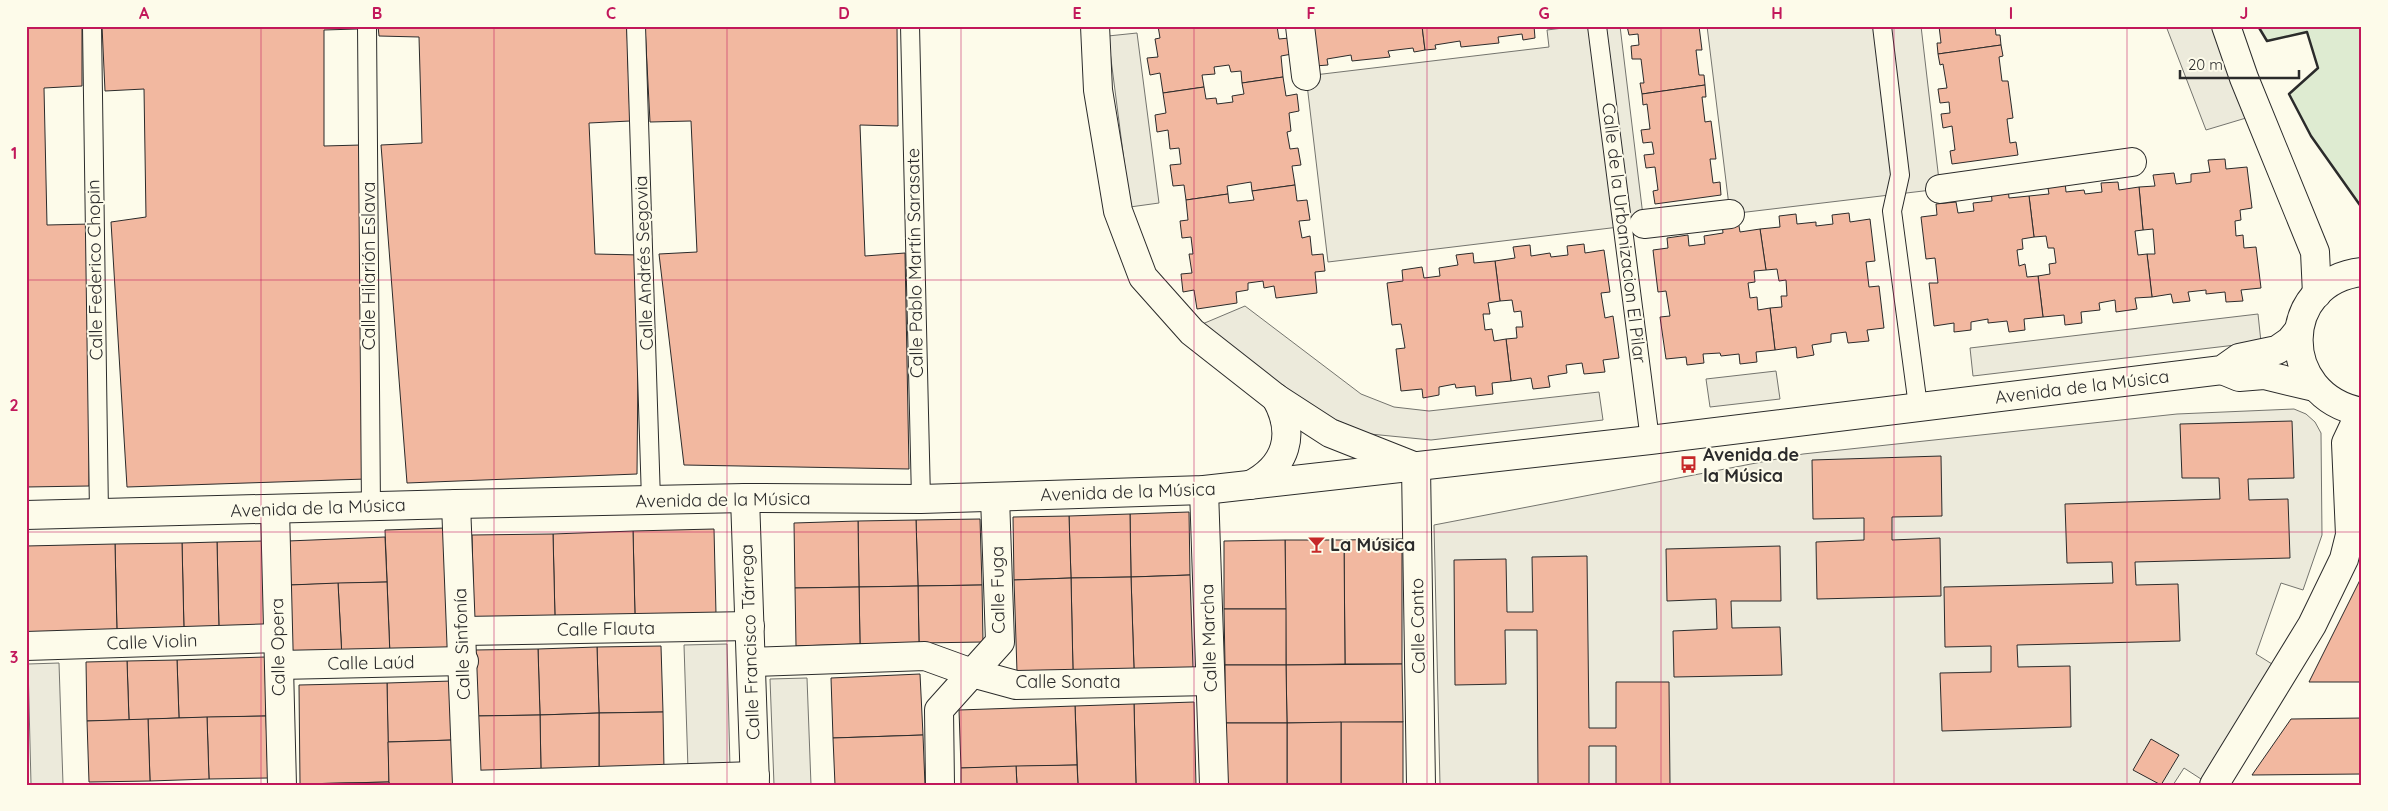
<svg xmlns="http://www.w3.org/2000/svg" width="2388" height="811" viewBox="0 0 2388 811" font-family="Quicksand,sans-serif">
	<style>
		.green { fill: #deebd1; stroke: #74746e }
		.parking { fill: #eceadb; stroke: #74746e }
		.building { fill: #f2b8a0; stroke: #2b2b2b }
		.lines { fill: none; stroke-linecap: round; stroke-linejoin: round }
		.lane-casing { stroke: #2b2b2b; stroke-width: 20 }
		.street-casing { stroke: #2b2b2b; stroke-width: 30 }
		.secondary-casing { stroke: #2b2b2b; stroke-width: 30 }
		.lane { stroke: #fdfbea; stroke-width: 18 }
		.street { stroke: #fdfbea; stroke-width: 28 }
		.secondary { stroke: #fdfbea; stroke-width: 28 }
		.wall { stroke: #2b2b2b; stroke-width: 2.5 }
		.grid { fill: none; stroke: #c2185b; stroke-width: 1; stroke-opacity: 0.55 }
		.labels { text-anchor: middle; stroke-width: 4; stroke-linejoin: round; paint-order: stroke }
		.street-label { font-size: 18px; fill: #2b2b2b; stroke: #fdfbea }
		.poi-label { font-size: 18px; font-weight: bold; fill: #2b2b2b; stroke: #fdfbea; text-anchor: start }
		.neatline { fill: none; stroke: #c2185b; stroke-width: 2 }
		.grid-label { font-size: 16px; text-anchor: middle; font-weight: bold; fill: #c2185b }
	</style>
	<rect width="100%" height="100%" fill="#fdfbea"/>
	<path class="green" d="M 2258,26 L 2362,26 L 2362,208 L 2311,136 L 2289,94 L 2318,68 L 2307,32 L 2267,41 Z"/>
	<g class="parking">
		<path d="M 1579,26 L 1620,26 L 1644,224 L 1328,262 L 1306,76 L 1549,47 L 1547,30 Z"/>
		<path d="M 1707,26 L 1921,26 L 1940,189 L 1730,214 Z"/>
		<path d="M 2166,26 L 2212,26 L 2246,118 L 2206,130 Z"/>
		<path d="M 1137,33 L 1159,203 L 1130,207 L 1108,36 Z"/>
		<path d="M 1245,306 L 1361,394 L 1394,407 L 1429,411 L 1599,392 L 1603,420 L 1431,440 L 1370,434 L 1314,411 L 1200,325 Z"/>
		<path d="M 2258,314 L 2261,342 L 1973,376 L 1970,348 Z"/>
		<path d="M 1776,371 L 1780,399 L 1710,407 L 1706,379 Z"/>
		<path d="M 2294,409 L 2306,414 L 2315,422 L 2321,433 L 2322,535 L 2303,590 L 2281,583 L 2256,654 L 2272,664 L 2201,779 L 2184,768 L 2173,785 L 1440,785 L 1434,525 L 1803,454 L 2177,414 Z"/>
		<path d="M 727,644 L 730,768 L 688,769 L 684,645 Z"/>
		<path d="M 59,663 L 63,784 L 31,784 L 28,664 Z"/>
		<path d="M 807,678 L 811,785 L 774,785 L 770,679 Z"/>
	</g>
	<g class="building">
		<path d="M 26,26 L 82,26 L 82,86 L 44,88 L 47,225 L 91,224 L 89,486 L 26,487 Z"/>
		<path d="M 102,26 L 357,26 L 357,29 L 324,30 L 324,146 L 361,145 L 366,479 L 127,487 L 111,222 L 146,217 L 144,89 L 105,91 Z"/>
		<path d="M 378,26 L 627,26 L 630,121 L 589,123 L 595,254 L 639,255 L 637,474 L 407,483 L 381,145 L 422,143 L 419,37 L 379,36 Z"/>
		<path d="M 645,26 L 897,26 L 898,126 L 860,125 L 865,256 L 905,253 L 909,469 L 684,465 L 659,254 L 697,252 L 691,121 L 650,122 Z"/>
		<path d="M 1158,26 L 1277,26 L 1279,39 L 1289,38 L 1292,54 L 1281,56 L 1283,77 L 1242,83 L 1241,71 L 1231,72 L 1229,65 L 1214,67 L 1215,74 L 1202,75 L 1204,87 L 1163,93 L 1160,73 L 1150,75 L 1147,58 L 1158,57 L 1155,39 L 1160,38 Z"/>
		<path d="M 1310,26 L 1422,26 L 1425,50 L 1414,52 L 1413,48 L 1388,51 L 1390,57 L 1352,61 L 1351,55 L 1327,59 L 1328,65 L 1315,66 Z"/>
		<path d="M 1422,26 L 1534,26 L 1535,38 L 1523,40 L 1522,34 L 1498,37 L 1499,43 L 1461,47 L 1460,41 L 1435,45 L 1436,49 L 1425,50 Z"/>
		<path d="M 1627,26 L 1699,26 L 1702,50 L 1696,50 L 1699,75 L 1704,75 L 1705,85 L 1642,94 L 1640,83 L 1644,83 L 1641,59 L 1632,59 L 1631,46 L 1639,45 L 1638,34 L 1629,35 Z"/>
		<path d="M 1939,26 L 1995,26 L 1996,35 L 2000,35 L 2001,45 L 1938,54 L 1937,43 L 1941,43 Z"/>
		<path d="M 2001,45 L 2003,56 L 1999,57 L 2002,81 L 2008,81 L 2013,118 L 2007,119 L 2010,143 L 2016,142 L 2018,155 L 1952,164 L 1950,151 L 1955,150 L 1952,126 L 1943,128 L 1941,114 L 1950,113 L 1949,102 L 1940,103 L 1938,89 L 1947,88 L 1943,64 L 1940,65 L 1938,54 Z"/>
		<path d="M 1283,77 L 1286,96 L 1297,94 L 1299,111 L 1289,113 L 1291,131 L 1287,132 L 1290,149 L 1298,148 L 1301,165 L 1292,166 L 1295,185 L 1252,191 L 1251,182 L 1227,186 L 1228,194 L 1186,200 L 1184,185 L 1173,186 L 1170,165 L 1181,164 L 1179,148 L 1170,149 L 1168,130 L 1157,132 L 1155,115 L 1166,113 L 1163,93 L 1204,87 L 1206,99 L 1216,98 L 1217,104 L 1233,102 L 1232,96 L 1244,94 L 1242,83 Z"/>
		<path d="M 1705,85 L 1706,97 L 1702,97 L 1705,122 L 1711,121 L 1716,159 L 1710,159 L 1713,183 L 1720,182 L 1721,195 L 1655,204 L 1653,191 L 1658,190 L 1655,167 L 1646,168 L 1644,155 L 1654,154 L 1652,142 L 1643,143 L 1641,130 L 1650,129 L 1647,104 L 1643,105 L 1642,94 Z"/>
		<path d="M 2225,159 L 2226,169 L 2247,167 L 2252,208 L 2240,210 L 2241,220 L 2235,221 L 2236,236 L 2243,235 L 2244,248 L 2256,247 L 2261,288 L 2241,290 L 2243,301 L 2226,302 L 2225,292 L 2206,294 L 2206,290 L 2188,292 L 2190,301 L 2173,303 L 2171,294 L 2152,297 L 2147,254 L 2155,254 L 2153,229 L 2143,230 L 2139,187 L 2155,186 L 2153,175 L 2174,173 L 2176,184 L 2191,182 L 2191,174 L 2210,172 L 2208,160 Z"/>
		<path d="M 2065,182 L 2066,192 L 2084,190 L 2085,194 L 2102,192 L 2101,183 L 2118,182 L 2119,190 L 2139,187 L 2143,230 L 2135,231 L 2138,255 L 2147,254 L 2152,297 L 2135,298 L 2137,309 L 2116,312 L 2115,300 L 2099,303 L 2100,310 L 2081,312 L 2082,323 L 2065,325 L 2064,315 L 2043,317 L 2038,276 L 2050,274 L 2049,264 L 2056,263 L 2054,248 L 2048,248 L 2046,236 L 2034,237 L 2029,196 L 2049,194 L 2047,183 Z"/>
		<path d="M 1295,185 L 1297,201 L 1307,200 L 1310,220 L 1299,221 L 1302,238 L 1310,236 L 1312,255 L 1323,254 L 1325,271 L 1315,272 L 1317,293 L 1276,298 L 1274,286 L 1264,288 L 1263,281 L 1248,283 L 1248,290 L 1236,292 L 1237,303 L 1197,309 L 1194,290 L 1183,292 L 1181,274 L 1192,273 L 1189,254 L 1193,254 L 1191,237 L 1182,238 L 1180,221 L 1188,220 L 1186,200 L 1228,194 L 1229,203 L 1254,200 L 1252,191 Z"/>
		<path d="M 2008,188 L 2009,198 L 2029,196 L 2034,237 L 2022,239 L 2023,249 L 2017,250 L 2019,266 L 2025,264 L 2027,277 L 2038,276 L 2043,317 L 2024,319 L 2025,330 L 2009,332 L 2007,321 L 1988,323 L 1988,319 L 1971,322 L 1971,330 L 1954,332 L 1954,323 L 1934,326 L 1929,283 L 1938,283 L 1935,258 L 1926,259 L 1921,217 L 1937,215 L 1936,204 L 1956,202 L 1958,213 L 1974,211 L 1973,203 L 1992,201 L 1991,190 Z"/>
		<path d="M 1849,213 L 1850,222 L 1870,219 L 1875,261 L 1866,262 L 1869,287 L 1879,286 L 1884,328 L 1867,330 L 1869,341 L 1848,343 L 1846,332 L 1831,334 L 1831,342 L 1812,345 L 1814,355 L 1797,358 L 1796,347 L 1775,350 L 1770,308 L 1782,307 L 1781,296 L 1787,296 L 1786,280 L 1779,281 L 1777,269 L 1766,270 L 1760,229 L 1780,227 L 1779,216 L 1796,214 L 1797,224 L 1816,222 L 1816,226 L 1833,224 L 1832,215 Z"/>
		<path d="M 1738,220 L 1740,232 L 1760,229 L 1766,270 L 1754,271 L 1755,282 L 1748,283 L 1750,298 L 1757,297 L 1758,310 L 1770,308 L 1775,350 L 1756,352 L 1757,362 L 1740,364 L 1739,354 L 1721,356 L 1720,353 L 1703,354 L 1704,363 L 1687,365 L 1686,357 L 1666,359 L 1660,317 L 1670,316 L 1666,291 L 1658,292 L 1653,250 L 1668,248 L 1667,238 L 1688,235 L 1689,246 L 1705,244 L 1704,236 L 1723,233 L 1722,223 Z"/>
		<path d="M 1584,244 L 1585,253 L 1604,250 L 1610,292 L 1601,293 L 1605,318 L 1613,316 L 1619,358 L 1603,360 L 1605,372 L 1584,374 L 1582,363 L 1566,365 L 1567,373 L 1548,376 L 1550,387 L 1533,389 L 1531,378 L 1511,381 L 1506,339 L 1517,338 L 1516,327 L 1523,327 L 1521,311 L 1514,312 L 1512,300 L 1500,301 L 1495,261 L 1515,258 L 1513,247 L 1530,245 L 1531,256 L 1550,253 L 1551,257 L 1568,255 L 1567,246 Z"/>
		<path d="M 1473,253 L 1474,263 L 1495,261 L 1500,301 L 1488,303 L 1490,314 L 1483,314 L 1485,330 L 1492,329 L 1494,341 L 1506,339 L 1511,381 L 1492,383 L 1493,394 L 1476,396 L 1475,386 L 1456,388 L 1455,384 L 1439,387 L 1439,395 L 1423,398 L 1422,389 L 1401,391 L 1396,349 L 1405,348 L 1401,324 L 1392,325 L 1387,283 L 1403,281 L 1402,270 L 1422,267 L 1424,278 L 1440,276 L 1439,268 L 1458,265 L 1456,255 Z"/>
		<path d="M 2292,421 L 2294,478 L 2248,479 L 2249,500 L 2288,499 L 2290,558 L 2135,562 L 2136,585 L 2178,584 L 2180,641 L 2017,645 L 2018,667 L 2070,666 L 2071,727 L 1942,731 L 1940,673 L 1991,672 L 1991,646 L 1945,647 L 1944,587 L 2113,583 L 2112,562 L 2067,563 L 2065,504 L 2220,499 L 2219,478 L 2182,478 L 2180,424 Z"/>
		<path d="M 1941,456 L 1942,516 L 1892,517 L 1892,540 L 1940,538 L 1941,596 L 1817,599 L 1816,542 L 1864,540 L 1864,518 L 1813,519 L 1812,460 Z"/>
		<path d="M 1189,512 L 1190,575 L 1131,577 L 1130,514 Z"/>
		<path d="M 1130,514 L 1131,577 L 1071,578 L 1069,516 Z"/>
		<path d="M 1069,516 L 1071,578 L 1014,580 L 1013,517 Z"/>
		<path d="M 980,519 L 982,585 L 918,586 L 916,520 Z"/>
		<path d="M 916,520 L 918,586 L 859,587 L 858,521 Z"/>
		<path d="M 858,521 L 859,587 L 795,588 L 794,523 Z"/>
		<path d="M 445,528 L 450,654 L 390,656 L 385,530 Z"/>
		<path d="M 714,529 L 716,614 L 635,616 L 633,531 Z"/>
		<path d="M 633,531 L 635,616 L 555,618 L 553,534 Z"/>
		<path d="M 553,534 L 555,618 L 474,621 L 472,535 Z"/>
		<path d="M 385,537 L 387,582 L 290,585 L 288,541 Z"/>
		<path d="M 1402,539 L 1402,664 L 1345,664 L 1344,540 Z"/>
		<path d="M 1285,540 L 1344,540 L 1345,664 L 1286,665 Z"/>
		<path d="M 1285,540 L 1286,609 L 1224,609 L 1224,541 Z"/>
		<path d="M 264,541 L 266,629 L 219,630 L 217,542 Z"/>
		<path d="M 217,542 L 219,630 L 184,631 L 182,543 Z"/>
		<path d="M 182,543 L 184,631 L 117,633 L 115,544 Z"/>
		<path d="M 115,544 L 117,633 L 27,634 L 26,546 Z"/>
		<path d="M 1780,546 L 1781,601 L 1731,601 L 1732,628 L 1780,627 L 1782,675 L 1674,677 L 1673,631 L 1717,629 L 1716,599 L 1667,601 L 1666,549 Z"/>
		<path d="M 1587,556 L 1589,728 L 1616,728 L 1616,682 L 1669,682 L 1670,785 L 1616,785 L 1616,746 L 1589,746 L 1589,785 L 1538,785 L 1537,630 L 1505,630 L 1506,684 L 1455,685 L 1454,560 L 1506,559 L 1507,612 L 1533,612 L 1532,557 Z"/>
		<path d="M 1190,575 L 1193,668 L 1134,669 L 1131,577 Z"/>
		<path d="M 2362,576 L 2362,682 L 2309,682 Z"/>
		<path d="M 1131,577 L 1134,669 L 1073,671 L 1071,578 Z"/>
		<path d="M 1071,578 L 1073,671 L 1017,672 L 1014,580 Z"/>
		<path d="M 387,582 L 390,656 L 342,658 L 338,583 Z"/>
		<path d="M 338,583 L 342,658 L 292,660 L 290,585 Z"/>
		<path d="M 982,585 L 983,642 L 919,643 L 918,586 Z"/>
		<path d="M 918,586 L 919,643 L 860,644 L 859,587 Z"/>
		<path d="M 859,587 L 860,644 L 796,646 L 795,588 Z"/>
		<path d="M 1224,609 L 1286,609 L 1286,665 L 1225,665 Z"/>
		<path d="M 661,646 L 663,712 L 599,713 L 597,647 Z"/>
		<path d="M 597,647 L 599,713 L 540,715 L 538,649 Z"/>
		<path d="M 538,649 L 540,715 L 476,716 L 475,650 Z"/>
		<path d="M 265,657 L 266,716 L 179,718 L 177,660 Z"/>
		<path d="M 177,660 L 179,718 L 129,720 L 127,661 Z"/>
		<path d="M 127,661 L 129,720 L 87,721 L 86,662 Z"/>
		<path d="M 1402,664 L 1403,722 L 1287,723 L 1286,665 Z"/>
		<path d="M 1225,665 L 1286,665 L 1287,723 L 1225,723 Z"/>
		<path d="M 920,674 L 923,735 L 833,738 L 831,678 Z"/>
		<path d="M 452,681 L 453,740 L 388,742 L 387,683 Z"/>
		<path d="M 387,683 L 389,782 L 300,784 L 299,685 Z"/>
		<path d="M 1194,702 L 1196,785 L 1136,785 L 1134,704 Z"/>
		<path d="M 1134,704 L 1136,785 L 1078,785 L 1075,706 Z"/>
		<path d="M 1075,706 L 1077,765 L 961,768 L 959,710 Z"/>
		<path d="M 663,712 L 664,770 L 599,771 L 599,713 Z"/>
		<path d="M 599,713 L 599,771 L 541,772 L 540,715 Z"/>
		<path d="M 540,715 L 541,772 L 477,774 L 476,716 Z"/>
		<path d="M 266,716 L 268,778 L 209,779 L 207,717 Z"/>
		<path d="M 207,717 L 209,779 L 150,781 L 148,719 Z"/>
		<path d="M 2362,718 L 2362,774 L 2252,775 L 2291,719 Z"/>
		<path d="M 148,719 L 150,781 L 89,782 L 87,721 Z"/>
		<rect x="1341" y="722" width="62" height="63"/>
		<path d="M 1341,722 L 1341,785 L 1287,785 L 1287,723 Z"/>
		<rect x="1225" y="723" width="62" height="62"/>
		<path d="M 923,735 L 925,785 L 835,785 L 833,738 Z"/>
		<path d="M 2151,739 L 2179,755 L 2161,785 L 2133,770 Z"/>
		<path d="M 453,740 L 454,785 L 389,785 L 388,742 Z"/>
		<path d="M 1077,765 L 1078,785 L 1017,785 L 1016,766 Z"/>
		<path d="M 1016,766 L 1017,785 L 961,785 L 961,768 Z"/>
		<path d="M 389,782 L 389,785 L 300,785 L 300,784 Z"/>
	</g>
	<g class="lines">
		<defs>
			<g id="lane">
				<path d="M 92,26 L 99,514"/>
				<path d="M 367,26 L 371,507"/>
				<path d="M 636,26 L 651,500"/>
				<path d="M 910,26 L 921,499"/>
				<path d="M 1597,26 L 1650,440"/>
				<path d="M 1882,26 L 1900,175 L 1892,211 L 1918,406"/>
			</g>
			<g id="street">
				<path d="M 1095,26 L 1098,90 L 1118,211 L 1143,277 L 1192,332 L 1276,398 L 1330,433 L 1416,467 L 1421,785"/>
				<path d="M 1300,26 L 1306,76"/>
				<path d="M 2226,26 L 2244,78 L 2315,252 L 2317,294"/>
				<path d="M 1940,189 L 2132,162"/>
				<path d="M 1644,224 L 1730,214"/>
				<path d="M 1250,485 C 1287,466 1296,434 1276,398"/>
				<path d="M 1204,490 L 1214,785"/>
				<path d="M 745,498 L 755,785"/>
				<path d="M 456,504 L 467,785"/>
				<path d="M 275,509 L 282,785"/>
				<path d="M 462,631 L 750,626"/>
				<path d="M 26,646 L 278,638"/>
				<path d="M 751,662 L 925,656 L 972,673 L 1016,685 L 1210,681"/>
				<path d="M 279,665 L 464,661"/>
				<path d="M 470,785 L 755,776"/>
				<path d="M 940,785 L 939,710 L 1000,642 L 995,497"/>
				<path d="M 2214,785 L 2312,625 L 2344,559 L 2350,535 L 2346,443 L 2354,426 L 2362,418"/>
			</g>
			<g id="secondary">
				<path d="M 2362,272 C 2279,281 2276,396 2362,412"/>
				<path d="M 2222,370 L 2239,377 L 2264,375 L 2314,387"/>
				<path d="M 26,515 L 456,504 L 745,498 L 921,499 L 1204,490 L 1650,440 L 2222,370 L 2239,358 L 2277,350 L 2290,341 L 2299,330"/>
			</g>
		</defs>
		<use href="#lane" class="lane-casing"/>
		<use href="#street" class="street-casing"/>
		<use href="#secondary" class="secondary-casing"/>
		<use href="#lane" class="lane"/>
		<use href="#street" class="street"/>
		<use href="#secondary" class="secondary"/>
		<path class="wall" d="M 2258,26 L 2267,41 L 2307,32 L 2318,68 L 2289,94 L 2311,136 L 2362,208"/>
	</g>
	<path class="grid" d="M 261,26 L 261,785M 494,26 L 494,785M 727,26 L 727,785M 961,26 L 961,785M 1194,26 L 1194,785M 1427,26 L 1427,785M 1661,26 L 1661,785M 1894,26 L 1894,785M 2127,26 L 2127,785M 26,280 L 2362,280M 26,532 L 2362,532"/>
	<defs>
		<symbol id="bus-bare" viewBox="-9 -9 18 18"><path d="M-5-6H5V4H4V6H2V4H-2V6H-4V4H-5ZM-3.5-4V0h7V-4ZM-3.5 1.2v1.5H-2V1.2ZM2 1.2v1.5H3.5V1.2Z" fill="#c62828" stroke="#fdfbea" stroke-width="2.5" paint-order="stroke"/></symbol>
		<symbol id="bar-bare" viewBox="-9 -9 18 18"><path d="M-6-5H6L.8 .8V4.5H3.5V6h-7V4.5H-.8V.8Z" fill="#c62828" stroke="#fdfbea" stroke-width="2.5" paint-order="stroke"/></symbol>
	</defs>
	<g fill-rule="evenodd">
		<use href="#bus-bare" x="1676" y="452" width="25" height="25"/>
		<use href="#bar-bare" x="1304" y="532" width="25" height="25"/>
	</g>
	<g class="labels">
		<g class="street-label">
			<text transform="translate(1624 233) rotate(83)" y="6">Calle de la Urbanizacion El Pilar</text>
			<text transform="translate(644 263) rotate(-92)" y="6">Calle Andrés Segovia</text>
			<text transform="translate(915 263) rotate(-91)" y="6">Calle Pablo Martín Sarasate</text>
			<text transform="translate(369 266) rotate(-90)" y="6">Calle Hilarión Eslava</text>
			<text transform="translate(95 270) rotate(-91)" y="6">Calle Federico Chopin</text>
			<text transform="translate(2082 387) rotate(-7)" y="6">Avenida de la Música</text>
			<text transform="translate(1128 492) rotate(-2)" y="6">Avenida de la Música</text>
			<text transform="translate(723 500) rotate(-1)" y="6">Avenida de la Música</text>
			<text transform="translate(318 508) rotate(-2)" y="6">Avenida de la Música</text>
			<text transform="translate(998 590) rotate(-91)" y="6">Calle Fuga</text>
			<text transform="translate(1418 626) rotate(-91)" y="6">Calle Canto</text>
			<text transform="translate(606 629) rotate(-1)" y="6">Calle Flauta</text>
			<text transform="translate(1209 638) rotate(-92)" y="6">Calle Marcha</text>
			<text transform="translate(152 642) rotate(-2)" y="6">Calle Violin</text>
			<text transform="translate(750 642) rotate(-92)" y="6">Calle Francisco Tárrega</text>
			<text transform="translate(462 644) rotate(-92)" y="6">Calle Sinfonía</text>
			<text transform="translate(278 647) rotate(-91)" y="6">Calle Opera</text>
			<text transform="translate(371 663) rotate(-1)" y="6">Calle Laúd</text>
			<text x="1068" y="688">Calle Sonata</text>
		</g>
		<g class="poi-label">
			<text x="1703" y="461">Avenida de<tspan x="1703" dy="21">la Música</tspan></text>
			<text x="1330" y="551">La Música</text>
		</g>
	</g>
	<rect width="2388" height="811" fill="none" stroke="#fdfbea" stroke-width="55"/>
	<path d="M2180 70v8h119v-8" fill="none" stroke="#2b2b2b" stroke-width="2.5"/>
	<text x="2188" y="70" font-size="15" fill="#2b2b2b" stroke="#fdfbea" stroke-width="4" paint-order="stroke">20 m</text>
	<rect x="28" y="28" width="2332" height="756" class="neatline"/>
	<g class="grid-label">
		<text x="144" y="19">A</text>
		<text x="377" y="19">B</text>
		<text x="611" y="19">C</text>
		<text x="844" y="19">D</text>
		<text x="1077" y="19">E</text>
		<text x="1311" y="19">F</text>
		<text x="1544" y="19">G</text>
		<text x="1777" y="19">H</text>
		<text x="2011" y="19">I</text>
		<text x="2244" y="19">J</text>
		<text x="14" y="159">1</text>
		<text x="14" y="411">2</text>
		<text x="14" y="663">3</text>
	</g>
</svg>
